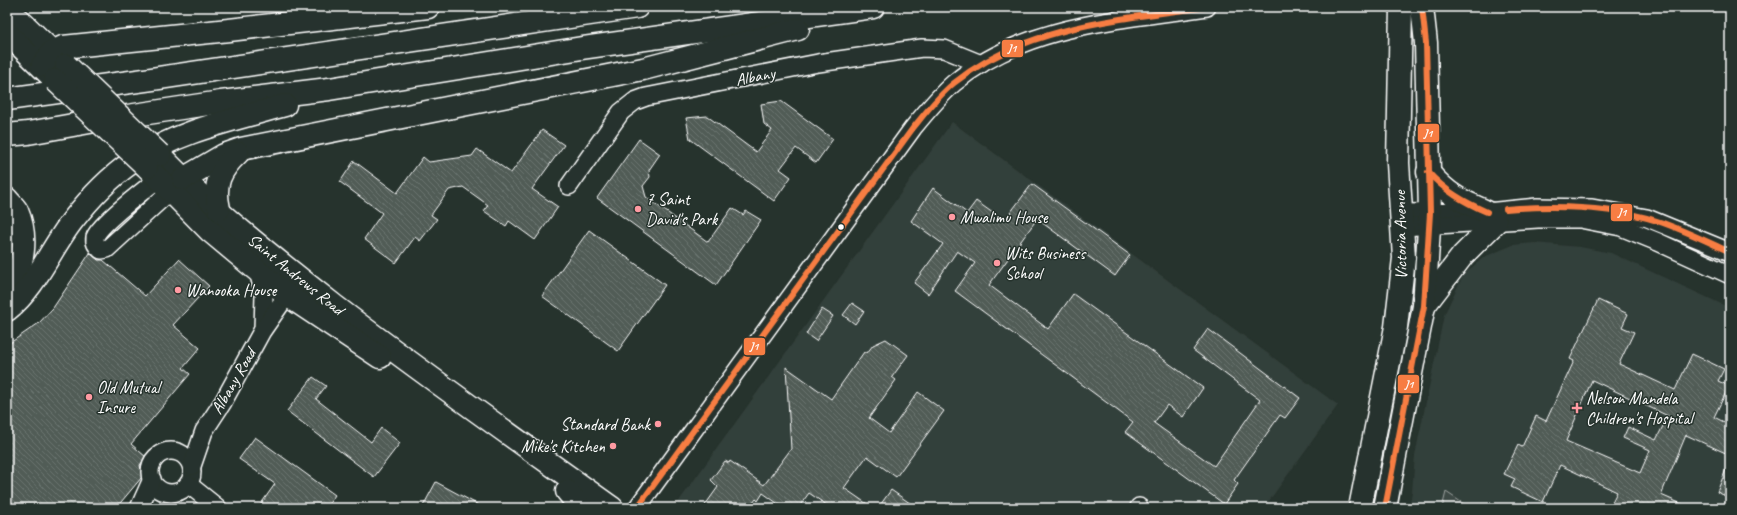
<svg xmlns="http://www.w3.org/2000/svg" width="1737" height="515" viewBox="0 0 1737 515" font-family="Caveat,sans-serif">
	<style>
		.built { fill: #333f3a }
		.grass { fill: #3e4944; stroke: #9ea4a2 }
		.building { fill: url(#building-back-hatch); stroke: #fff; fill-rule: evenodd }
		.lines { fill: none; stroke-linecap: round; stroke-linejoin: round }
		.street-casing { stroke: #fff; stroke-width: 20 }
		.secondary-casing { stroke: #fff; stroke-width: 25 }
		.primary-casing { stroke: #fff; stroke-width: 25 }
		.highway-casing { stroke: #fff; stroke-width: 25 }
		.street { stroke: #26332d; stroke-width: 17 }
		.secondary { stroke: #26332d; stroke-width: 22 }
		.primary { stroke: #26332d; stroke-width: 22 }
		.highway { stroke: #26332d; stroke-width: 22 }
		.secondary-bridge-casing { stroke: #fff; stroke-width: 25; stroke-linecap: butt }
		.secondary-bridge { stroke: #26332d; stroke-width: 22 }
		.bus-1-casing { stroke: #26332d; stroke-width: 9 }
		.bus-1 { stroke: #f77d43; stroke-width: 6 }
		.poi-dot { fill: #ff9aa2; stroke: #26332d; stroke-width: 1.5 }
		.bus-dot { fill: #fff; stroke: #26332d; stroke-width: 1.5 }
		.labels { text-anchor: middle; stroke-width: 3; stroke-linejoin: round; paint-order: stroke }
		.street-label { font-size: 17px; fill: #fff; stroke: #26332d }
		.poi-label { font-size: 17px; fill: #fff; stroke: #26332d; text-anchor: start }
		.line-badge { stroke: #26332d; stroke-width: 1.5 }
		.badge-label { font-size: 11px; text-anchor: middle; font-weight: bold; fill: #fff }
	</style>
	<defs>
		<pattern id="building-back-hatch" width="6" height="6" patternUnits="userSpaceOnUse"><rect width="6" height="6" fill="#515c57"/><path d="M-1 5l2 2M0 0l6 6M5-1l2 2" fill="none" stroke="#6b7470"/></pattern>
	</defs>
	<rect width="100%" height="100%" fill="#26332d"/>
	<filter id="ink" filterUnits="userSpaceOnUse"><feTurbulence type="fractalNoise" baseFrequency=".025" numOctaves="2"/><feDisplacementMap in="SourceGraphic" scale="8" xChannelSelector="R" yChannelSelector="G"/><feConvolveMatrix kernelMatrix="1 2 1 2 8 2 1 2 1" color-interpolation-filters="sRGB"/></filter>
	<g filter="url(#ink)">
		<g class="built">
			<path d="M 952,122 L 1338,405 L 1264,508 L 674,508 Z"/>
			<path d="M 1534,243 L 1580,247 L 1611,253 L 1730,308 L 1730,508 L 1409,508 L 1412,492 L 1415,455 L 1444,315 L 1454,294 L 1464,274 L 1484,257 L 1513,245 Z"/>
		</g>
		<path class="grass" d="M 1446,492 L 1470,508 L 1442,508 Z"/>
		<g class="building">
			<path d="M 781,101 L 833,139 L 816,163 L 796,148 L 780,169 L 791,177 L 774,201 L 690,139 L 686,118 L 707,116 L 756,152 L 772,130 L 764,124 L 761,104 Z"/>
			<path d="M 542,130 L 564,145 L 532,189 L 558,207 L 535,240 L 509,221 L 506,226 L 484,211 L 488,205 L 463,187 L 449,190 L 431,215 L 437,219 L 420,241 L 415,237 L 396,263 L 364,239 L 382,213 L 340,182 L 354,161 L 397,193 L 423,157 L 429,162 L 472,156 L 477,149 L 511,173 Z"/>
			<path d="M 639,139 L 660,154 L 649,170 L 650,177 L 643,186 L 646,197 L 708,242 L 732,208 L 743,215 L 746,211 L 761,220 L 716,285 L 597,198 Z"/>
			<path d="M 1032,184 L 1130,255 L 1115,276 L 1037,219 L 989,285 L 1048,329 L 1073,294 L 1203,388 L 1183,417 L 1167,405 L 1154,423 L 1214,466 L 1260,400 L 1193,350 L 1208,329 L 1300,398 L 1285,418 L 1280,415 L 1234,480 L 1238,484 L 1224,504 L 1125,432 L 1133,422 L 955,291 L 975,263 L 957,251 L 928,294 L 914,283 L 943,244 L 911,221 L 933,188 L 967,213 L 976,201 L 1004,221 Z"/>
			<path d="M 589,230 L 665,285 L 618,351 L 542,296 Z"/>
			<path d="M 90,253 L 98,260 L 103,260 L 145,296 L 179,259 L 209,286 L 173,325 L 200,348 L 183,368 L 190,374 L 131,444 L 146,457 L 140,465 L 142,477 L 116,508 L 7,508 L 7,345 L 39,323 L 53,308 Z"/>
			<path d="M 1598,300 L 1628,314 L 1622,327 L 1634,332 L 1619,364 L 1675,390 L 1692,354 L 1724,369 L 1718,381 L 1729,386 L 1714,417 L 1730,425 L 1730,455 L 1686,435 L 1661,495 L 1691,508 L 1609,508 L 1617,492 L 1560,465 L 1543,502 L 1511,487 L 1515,479 L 1504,474 L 1518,445 L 1522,447 L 1536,416 L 1546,421 L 1574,361 L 1570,359 ZM 1592,380 L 1668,416 L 1656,440 L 1628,427 L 1623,438 L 1650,450 L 1640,473 L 1566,441 Z"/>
			<path d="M 852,303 L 864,311 L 855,324 L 843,315 Z"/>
			<path d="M 822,309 L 833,316 L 816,341 L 806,334 Z"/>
			<path d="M 886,339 L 908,355 L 892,377 L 896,380 L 869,418 L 889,433 L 918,392 L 944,411 L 896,477 L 867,456 L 844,488 L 873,508 L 831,508 L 809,493 L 798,508 L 784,508 L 763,493 L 758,501 L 756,499 L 749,508 L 703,508 L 718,487 L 711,480 L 725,461 L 729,463 L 730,461 L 764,485 L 791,449 L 786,367 L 831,399 L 864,352 L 867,353 L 873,345 Z"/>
			<path d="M 313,377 L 326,386 L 316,399 L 371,442 L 381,428 L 400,443 L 374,477 L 287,411 Z"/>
			<path d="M 255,437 L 335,495 L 326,508 L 258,508 L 275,484 L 239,459 Z"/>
			<path d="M 1729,462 L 1730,462 L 1730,498 L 1717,492 Z"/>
			<path d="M 436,482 L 484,508 L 422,508 Z"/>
			<path d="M 891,490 L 917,508 L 878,508 Z"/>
		</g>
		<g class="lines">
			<defs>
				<g id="street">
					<path d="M 167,172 C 153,183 100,223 95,237 C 94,243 97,247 101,250 L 107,249 L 179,183"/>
					<path d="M 569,186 L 621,112 L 635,101 L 646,97 L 818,63 L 922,48 L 944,49 L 981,64"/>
					<path d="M 1401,213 L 1487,212 L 1537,207 L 1592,208 L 1647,218 L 1730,252"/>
					<path d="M 1402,227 L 1538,219 L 1580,219 L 1621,227 L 1658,242 L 1730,275"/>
					<path d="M 258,271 L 264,295 L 263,329"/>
					<circle cx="171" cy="472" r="21"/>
					<path d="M 192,466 L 204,431 L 223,402 L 262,331 L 287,295 L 286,283"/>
					<path d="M 188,484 L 218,508"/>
					<path d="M 1139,507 L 1140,508"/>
					<path d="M 139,508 L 152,479"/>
					<path d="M 637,508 L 913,128 C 926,112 939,96 954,83 C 1025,24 1120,20 1207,7"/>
				</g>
				<g id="secondary">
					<path d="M 7,8 L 66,65"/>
					<path d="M 7,33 L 55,80"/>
					<path d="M 160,155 C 213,211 276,260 336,307 C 426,376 520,442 612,508"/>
					<path d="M 147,167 L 210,231 L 258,271 L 287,295 L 380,357"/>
					<path d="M 567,491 L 581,508"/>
				</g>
				<g id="primary">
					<path d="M 1428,172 C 1448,195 1459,200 1487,212"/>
					<path d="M 1424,306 L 1463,255 L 1496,222"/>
					<path d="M 1360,508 L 1396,327 L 1404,258 L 1398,163 L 1401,7"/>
					<path d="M 1385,508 L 1424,306 L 1430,213 L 1426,43 L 1422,7"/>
				</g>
				<g id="highway">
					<path d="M 42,66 L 52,52 L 63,47 L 229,30 L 428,7"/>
					<path d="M 7,99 L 152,79 L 637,7"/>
					<path d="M 7,135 L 28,133 L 101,120 L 221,102 L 329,89 L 582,48 L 873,7"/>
					<path d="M 183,179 L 224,155 L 241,149 L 643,69 L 798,29"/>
					<path d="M 7,199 C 10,203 15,207 17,211 C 27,234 26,268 7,287"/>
					<path d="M 219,209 C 213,184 220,170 238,153"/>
					<path d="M 7,310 C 37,286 50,249 73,220 C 90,198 109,178 132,162 C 177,131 233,120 285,105"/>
				</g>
			</defs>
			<use href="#street" class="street-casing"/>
			<use href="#secondary" class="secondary-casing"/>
			<use href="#primary" class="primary-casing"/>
			<use href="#highway" class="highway-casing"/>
			<use href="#street" class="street"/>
			<use href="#secondary" class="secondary"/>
			<use href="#primary" class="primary"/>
			<use href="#highway" class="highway"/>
			<defs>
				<g id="secondary-bridge">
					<path d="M 66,65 L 160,155"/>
					<path d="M 55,80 L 147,167"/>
				</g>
			</defs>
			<use href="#secondary-bridge" class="secondary-bridge-casing"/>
			<use href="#secondary-bridge" class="secondary-bridge"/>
			<defs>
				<g id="bus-1">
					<path d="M 1428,172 C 1445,191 1464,202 1487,212"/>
					<path d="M 1506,209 C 1557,205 1608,206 1657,221 C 1682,229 1706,241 1730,252"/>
					<path d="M 637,508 L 913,128 C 926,112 938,96 954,83 C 1025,26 1120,19 1207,7"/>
					<path d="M 1385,508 L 1424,306 L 1430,213 L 1426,43 L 1422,7"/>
				</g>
			</defs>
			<use href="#bus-1" class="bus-1-casing"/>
			<use href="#bus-1" class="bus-1"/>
		</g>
	</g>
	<g class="poi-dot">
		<circle cx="638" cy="209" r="4"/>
		<circle cx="952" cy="217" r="4"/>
		<circle cx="997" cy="263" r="4"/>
		<circle cx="178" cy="290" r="4"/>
		<circle cx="89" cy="397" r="4"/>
		<path d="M1575 402h4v4h4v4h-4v4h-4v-4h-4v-4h4z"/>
		<circle cx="658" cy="424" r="4"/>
		<circle cx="613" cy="446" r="4"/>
	</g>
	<circle class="bus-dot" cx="841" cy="227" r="3.5"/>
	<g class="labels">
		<g class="street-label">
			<text transform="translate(755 76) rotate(-11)" y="6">Albany</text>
			<text transform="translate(1400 235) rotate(-91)" y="6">Victoria Avenue</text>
			<text transform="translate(296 274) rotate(39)" y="6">Saint Andrews Road</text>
			<text transform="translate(233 381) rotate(-60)" y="6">Albany Road</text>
		</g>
		<g class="poi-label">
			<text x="646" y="205">7 Saint<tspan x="646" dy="20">David's Park</tspan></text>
			<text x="960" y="223">Mwalimu House</text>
			<text x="1005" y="259">Wits Business<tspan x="1005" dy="20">School</tspan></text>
			<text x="186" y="296">Wanooka House</text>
			<text x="97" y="393">Old Mutual<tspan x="97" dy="20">Insure</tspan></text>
			<text x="1586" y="404">Nelson Mandela<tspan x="1586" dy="20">Children's Hospital</tspan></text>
			<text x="650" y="430" text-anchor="end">Standard Bank</text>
			<text x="605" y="452" text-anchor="end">Mike's Kitchen</text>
		</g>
	</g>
	<g class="line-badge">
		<rect x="1001" y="39" width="23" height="19" rx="4" fill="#f77d43"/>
		<rect x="1417" y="123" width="23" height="20" rx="4" fill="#f77d43"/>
		<rect x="1610" y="203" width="23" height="19" rx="4" fill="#f77d43"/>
		<rect x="743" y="337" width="23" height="19" rx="4" fill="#f77d43"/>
		<rect x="1397" y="374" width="23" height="20" rx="4" fill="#f77d43"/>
	</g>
	<g class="badge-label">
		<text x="1012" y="52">J1</text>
		<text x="1428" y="137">J1</text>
		<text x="1622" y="216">J1</text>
		<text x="754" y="350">J1</text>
		<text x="1409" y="388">J1</text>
	</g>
	<rect width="1737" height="515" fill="none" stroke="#26332d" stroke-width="24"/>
	<rect x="12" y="12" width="1713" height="491" fill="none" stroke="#fff" stroke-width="1.5" filter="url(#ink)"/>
</svg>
